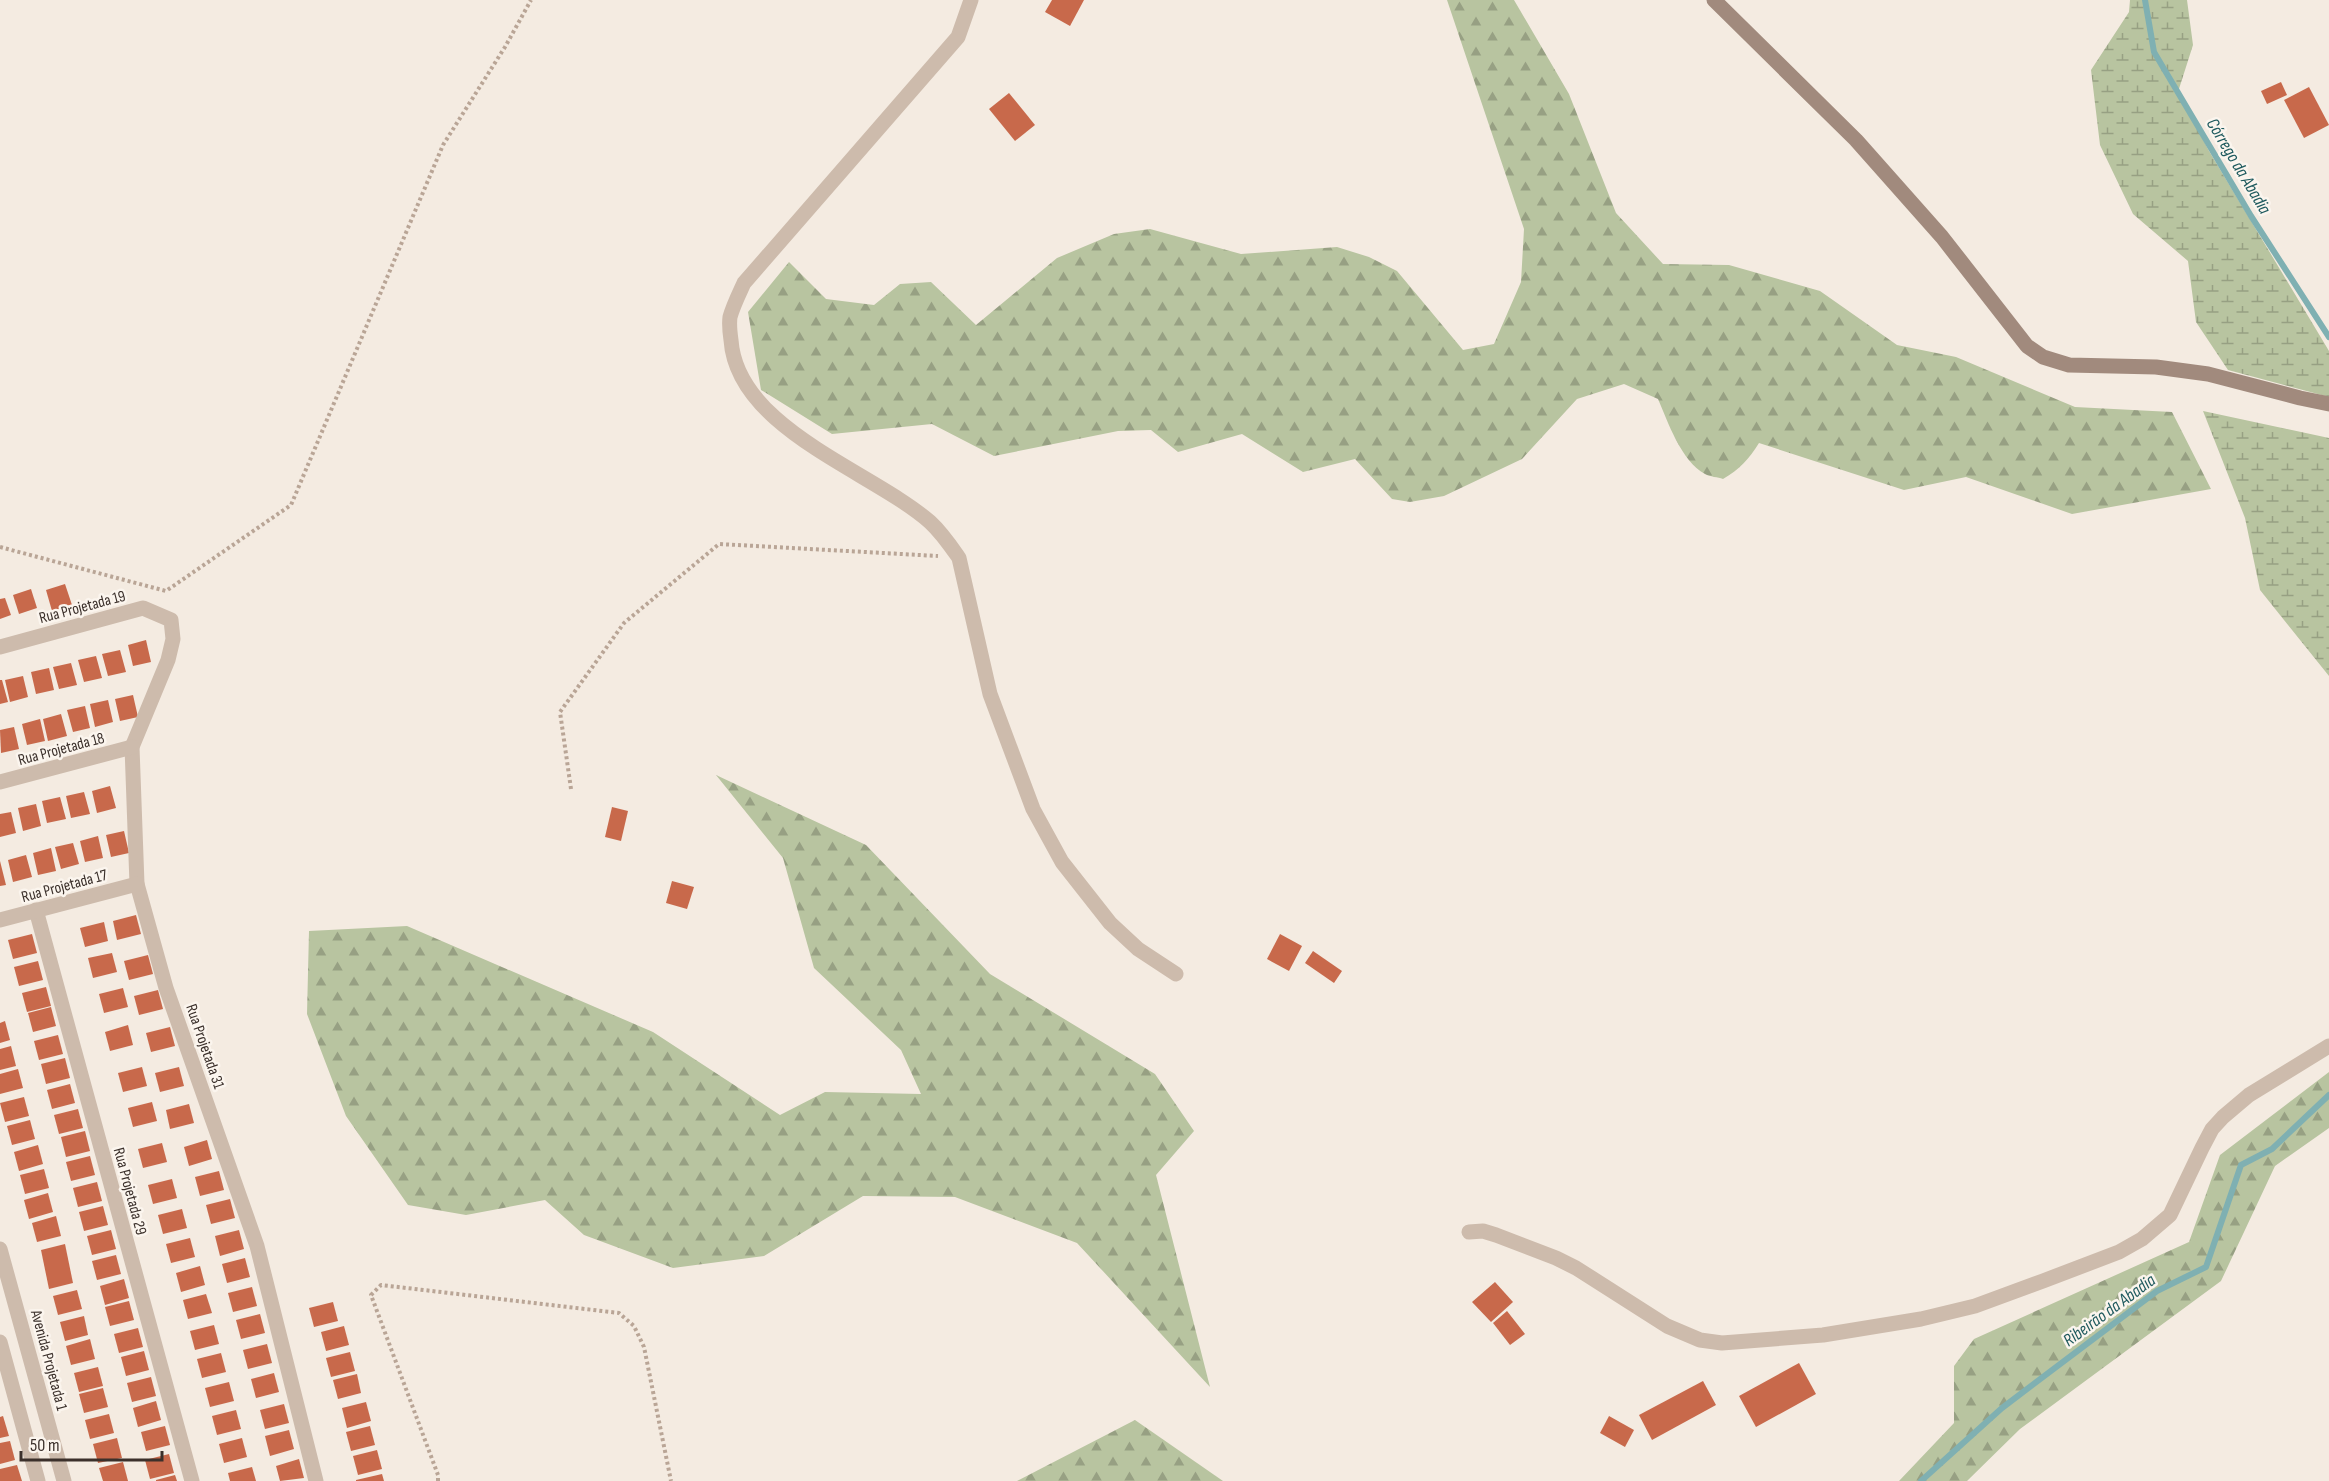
<svg xmlns="http://www.w3.org/2000/svg" width="2329" height="1481" viewBox="0 0 2329 1481" font-family="'Sofia Sans Condensed',sans-serif">
	<style>
		.forest { fill: url(#forest-firs) }
		.wetland { fill: url(#wetland-marsh) }
		.lines { fill: none; stroke-linecap: round; stroke-linejoin: round }
		.stream { stroke: #7fb0b2; stroke-width: 6 }
		.building { fill: #c8694b }
		.path { stroke: #b9a596; stroke-width: 4; stroke-dasharray: 3 3; stroke-linecap: butt }
		.street { stroke: #cdbbac; stroke-width: 15 }
		.secondary { stroke: #a18a7d; stroke-width: 15 }
		.labels { text-anchor: middle; stroke-width: 5; stroke-linejoin: round; paint-order: stroke }
		.street-label { font-size: 16px; fill: #3b302b; stroke: #fbf5ee }
		.water-label { font-size: 18px; font-style: italic; fill: #1f5a5e; stroke: #fbf5ee }
	</style>
	<defs>
		<pattern id="forest-firs" width="22" height="20" patternUnits="userSpaceOnUse" patternTransform="scale(1.5)"><rect width="22" height="20" fill="#b8c4a0"/><path d="M5 1l3.5 6h-7zM16 11l3.5 6h-7z" fill="#97a083"/></pattern>
		<pattern id="wetland-marsh" width="20" height="14" patternUnits="userSpaceOnUse" patternTransform="scale(1.5)"><rect width="20" height="14" fill="#b8c4a0"/><path d="M1 5h8M5 5V1M11 12h8M15 12V8" fill="none" stroke="#97a083"/></pattern>
	</defs>
	<rect width="100%" height="100%" fill="#f4ebe1"/>
	<g class="forest">
		<path d="M 1447,0 L 1514,0 L 1569,94 L 1616,213 L 1663,264 L 1729,265 L 1820,291 L 1897,345 L 1956,357 L 2075,407 L 2172,412 L 2211,489 L 2072,514 L 1966,477 L 1904,490 L 1759,443 C 1749,459 1740,469 1723,479 C 1718,477 1710,477 1705,474 C 1681,461 1668,422 1658,399 L 1624,384 L 1577,399 L 1522,459 L 1444,496 L 1410,502 L 1392,499 L 1355,459 L 1303,472 L 1242,434 L 1178,452 L 1151,430 L 1118,431 L 994,456 L 932,424 L 832,434 L 761,390 L 748,312 L 789,262 L 826,299 L 874,305 L 900,284 L 931,282 L 976,325 L 1057,258 L 1114,234 L 1150,229 L 1241,254 L 1337,247 L 1369,257 L 1397,271 L 1463,350 L 1494,344 L 1521,282 L 1524,229 Z"/>
		<path d="M 716,775 L 866,845 L 990,974 L 1155,1074 L 1194,1131 L 1156,1175 L 1210,1387 L 1077,1243 L 955,1197 L 863,1196 L 764,1256 L 673,1268 L 584,1235 L 545,1200 L 466,1215 L 408,1205 L 346,1116 L 307,1014 L 309,931 L 407,926 L 653,1032 L 780,1115 L 825,1092 L 921,1094 L 901,1050 L 814,968 L 783,858 Z"/>
		<path d="M 2329,1072 L 2329,1128 L 2275,1166 L 2221,1281 L 2020,1429 L 1967,1481 L 1899,1481 L 1954,1423 L 1954,1366 L 1974,1339 L 2189,1242 L 2220,1155 Z"/>
		<path d="M 1135,1420 L 1223,1481 L 1017,1481 Z"/>
	</g>
	<g class="wetland">
		<path d="M 2130,0 L 2187,0 L 2193,45 L 2178,92 L 2209,151 L 2329,351 L 2329,397 L 2228,370 L 2196,322 L 2188,261 L 2133,214 L 2100,145 L 2091,70 L 2129,12 Z"/>
		<path d="M 2203,411 L 2329,438 L 2329,676 L 2260,590 L 2245,518 Z"/>
	</g>
	<g class="lines">
		<g class="stream">
			<path d="M 2145,0 L 2154,52 L 2251,216 L 2329,337"/>
			<path d="M 1921,1481 L 2002,1408 L 2157,1291 L 2206,1267 L 2241,1165 L 2272,1149 L 2329,1095"/>
		</g>
	</g>
	<g class="building">
		<path d="M 1052,0 L 1084,0 L 1070,26 L 1045,12 Z"/>
		<path d="M 2281,82 L 2287,95 L 2267,104 L 2261,91 Z"/>
		<path d="M 2309,87 L 2329,125 L 2304,138 L 2284,100 Z"/>
		<path d="M 1009,93 L 1035,125 L 1015,141 L 989,109 Z"/>
		<path d="M 65,584 L 72,605 L 52,611 L 46,590 Z"/>
		<path d="M 31,589 L 37,608 L 19,614 L 13,595 Z"/>
		<path d="M 5,598 L 11,615 L 0,619 L 0,599 Z"/>
		<path d="M 146,640 L 151,662 L 133,666 L 128,645 Z"/>
		<path d="M 120,650 L 126,672 L 108,676 L 102,654 Z"/>
		<path d="M 96,656 L 102,678 L 84,682 L 78,660 Z"/>
		<path d="M 71,663 L 77,685 L 59,689 L 53,667 Z"/>
		<path d="M 49,668 L 54,690 L 36,694 L 31,672 Z"/>
		<path d="M 23,676 L 28,697 L 10,702 L 5,680 Z"/>
		<path d="M 0,680 L 2,680 L 8,702 L 0,704 Z"/>
		<path d="M 133,695 L 138,717 L 120,721 L 115,699 Z"/>
		<path d="M 108,700 L 113,722 L 95,727 L 90,704 Z"/>
		<path d="M 85,706 L 90,728 L 73,732 L 67,710 Z"/>
		<path d="M 61,714 L 67,736 L 48,741 L 43,719 Z"/>
		<path d="M 40,719 L 45,741 L 27,745 L 22,724 Z"/>
		<path d="M 14,727 L 19,749 L 1,753 L 0,730 Z"/>
		<path d="M 110,786 L 116,808 L 97,813 L 92,791 Z"/>
		<path d="M 84,792 L 90,814 L 71,818 L 66,796 Z"/>
		<path d="M 60,797 L 66,819 L 47,823 L 42,801 Z"/>
		<path d="M 36,804 L 41,826 L 23,831 L 18,808 Z"/>
		<path d="M 612,807 L 628,811 L 621,841 L 605,837 Z"/>
		<path d="M 11,812 L 16,833 L 0,837 L 0,814 Z"/>
		<path d="M 124,831 L 129,853 L 111,857 L 106,835 Z"/>
		<path d="M 98,836 L 103,858 L 85,862 L 80,841 Z"/>
		<path d="M 73,843 L 79,864 L 61,869 L 55,847 Z"/>
		<path d="M 51,848 L 56,871 L 38,875 L 33,853 Z"/>
		<path d="M 26,855 L 32,877 L 13,882 L 8,860 Z"/>
		<path d="M 0,861 L 6,885 L 0,886 Z"/>
		<path d="M 672,881 L 694,887 L 687,909 L 666,903 Z"/>
		<path d="M 136,915 L 141,934 L 117,940 L 113,921 Z"/>
		<path d="M 104,922 L 108,941 L 85,947 L 80,928 Z"/>
		<path d="M 32,934 L 37,953 L 13,959 L 8,940 Z"/>
		<path d="M 1280,934 L 1302,946 L 1289,971 L 1267,959 Z"/>
		<path d="M 1313,951 L 1342,971 L 1334,983 L 1305,963 Z"/>
		<path d="M 112,953 L 117,972 L 93,978 L 88,958 Z"/>
		<path d="M 148,955 L 153,974 L 129,980 L 124,961 Z"/>
		<path d="M 38,961 L 43,980 L 19,986 L 14,967 Z"/>
		<path d="M 46,987 L 51,1006 L 27,1012 L 22,993 Z"/>
		<path d="M 123,988 L 128,1007 L 104,1013 L 99,994 Z"/>
		<path d="M 158,990 L 163,1009 L 139,1015 L 134,996 Z"/>
		<path d="M 51,1007 L 56,1026 L 33,1032 L 28,1013 Z"/>
		<path d="M 5,1021 L 10,1040 L 0,1043 L 0,1023 Z"/>
		<path d="M 128,1025 L 133,1045 L 110,1051 L 105,1032 Z"/>
		<path d="M 170,1027 L 175,1046 L 151,1052 L 146,1033 Z"/>
		<path d="M 58,1035 L 63,1054 L 39,1060 L 34,1041 Z"/>
		<path d="M 11,1046 L 16,1066 L 0,1070 L 0,1049 Z"/>
		<path d="M 65,1058 L 70,1078 L 46,1084 L 41,1064 Z"/>
		<path d="M 142,1067 L 147,1086 L 123,1092 L 118,1073 Z"/>
		<path d="M 179,1067 L 184,1086 L 160,1092 L 155,1073 Z"/>
		<path d="M 18,1069 L 23,1088 L 0,1094 L 0,1074 Z"/>
		<path d="M 70,1084 L 75,1103 L 52,1109 L 47,1090 Z"/>
		<path d="M 24,1097 L 29,1116 L 5,1122 L 0,1103 Z"/>
		<path d="M 152,1102 L 157,1121 L 133,1127 L 128,1108 Z"/>
		<path d="M 189,1104 L 194,1123 L 170,1129 L 166,1110 Z"/>
		<path d="M 78,1109 L 83,1128 L 59,1134 L 54,1115 Z"/>
		<path d="M 30,1120 L 35,1139 L 12,1145 L 7,1126 Z"/>
		<path d="M 85,1131 L 90,1151 L 66,1157 L 61,1137 Z"/>
		<path d="M 207,1140 L 212,1159 L 189,1166 L 184,1147 Z"/>
		<path d="M 162,1143 L 167,1162 L 143,1168 L 138,1149 Z"/>
		<path d="M 38,1145 L 43,1164 L 19,1171 L 14,1152 Z"/>
		<path d="M 90,1156 L 95,1175 L 71,1181 L 66,1162 Z"/>
		<path d="M 44,1169 L 49,1188 L 25,1194 L 20,1175 Z"/>
		<path d="M 219,1171 L 224,1190 L 200,1196 L 195,1177 Z"/>
		<path d="M 172,1179 L 177,1198 L 153,1204 L 148,1185 Z"/>
		<path d="M 97,1182 L 102,1201 L 78,1207 L 73,1188 Z"/>
		<path d="M 48,1193 L 53,1212 L 29,1219 L 24,1200 Z"/>
		<path d="M 230,1199 L 235,1218 L 211,1224 L 206,1205 Z"/>
		<path d="M 103,1206 L 108,1225 L 84,1231 L 79,1212 Z"/>
		<path d="M 182,1209 L 187,1228 L 163,1234 L 158,1215 Z"/>
		<path d="M 56,1216 L 61,1236 L 37,1242 L 32,1223 Z"/>
		<path d="M 111,1230 L 116,1249 L 92,1255 L 87,1236 Z"/>
		<path d="M 239,1230 L 244,1249 L 220,1256 L 215,1236 Z"/>
		<path d="M 190,1238 L 195,1257 L 171,1263 L 166,1244 Z"/>
		<path d="M 65,1244 L 73,1283 L 49,1289 L 41,1250 Z"/>
		<path d="M 116,1255 L 121,1274 L 97,1280 L 92,1261 Z"/>
		<path d="M 245,1258 L 250,1277 L 227,1283 L 222,1264 Z"/>
		<path d="M 200,1266 L 205,1285 L 181,1292 L 176,1273 Z"/>
		<path d="M 124,1279 L 129,1298 L 105,1305 L 100,1286 Z"/>
		<path d="M 1495,1282 L 1513,1302 L 1491,1322 L 1472,1302 Z"/>
		<path d="M 252,1287 L 257,1306 L 233,1312 L 228,1293 Z"/>
		<path d="M 77,1290 L 82,1309 L 58,1315 L 53,1296 Z"/>
		<path d="M 206,1294 L 212,1313 L 188,1319 L 183,1300 Z"/>
		<path d="M 129,1301 L 134,1320 L 110,1326 L 105,1307 Z"/>
		<path d="M 333,1302 L 338,1321 L 314,1327 L 309,1308 Z"/>
		<path d="M 1507,1311 L 1525,1334 L 1510,1345 L 1493,1323 Z"/>
		<path d="M 260,1314 L 265,1333 L 241,1339 L 236,1320 Z"/>
		<path d="M 84,1316 L 88,1335 L 65,1341 L 60,1322 Z"/>
		<path d="M 214,1325 L 219,1344 L 195,1350 L 190,1331 Z"/>
		<path d="M 344,1326 L 349,1345 L 326,1351 L 321,1332 Z"/>
		<path d="M 138,1328 L 143,1347 L 119,1353 L 114,1334 Z"/>
		<path d="M 90,1339 L 95,1359 L 71,1365 L 66,1346 Z"/>
		<path d="M 267,1344 L 272,1363 L 248,1369 L 243,1350 Z"/>
		<path d="M 144,1351 L 149,1370 L 126,1376 L 121,1357 Z"/>
		<path d="M 350,1352 L 355,1371 L 331,1377 L 326,1358 Z"/>
		<path d="M 221,1353 L 226,1372 L 202,1378 L 197,1359 Z"/>
		<path d="M 1799,1363 L 1816,1394 L 1756,1427 L 1739,1396 Z"/>
		<path d="M 98,1367 L 103,1386 L 79,1392 L 74,1373 Z"/>
		<path d="M 274,1373 L 279,1392 L 256,1398 L 251,1379 Z"/>
		<path d="M 357,1374 L 361,1393 L 338,1399 L 333,1380 Z"/>
		<path d="M 151,1377 L 156,1396 L 132,1402 L 127,1383 Z"/>
		<path d="M 1703,1381 L 1716,1405 L 1652,1440 L 1639,1415 Z"/>
		<path d="M 229,1382 L 234,1401 L 210,1407 L 205,1388 Z"/>
		<path d="M 103,1388 L 108,1407 L 84,1413 L 79,1394 Z"/>
		<path d="M 156,1401 L 161,1420 L 138,1427 L 133,1408 Z"/>
		<path d="M 366,1402 L 371,1421 L 347,1428 L 342,1408 Z"/>
		<path d="M 284,1404 L 289,1423 L 265,1429 L 260,1410 Z"/>
		<path d="M 236,1410 L 241,1429 L 217,1435 L 212,1416 Z"/>
		<path d="M 109,1414 L 114,1433 L 90,1439 L 85,1420 Z"/>
		<path d="M 3,1416 L 9,1436 L 0,1438 L 0,1417 Z"/>
		<path d="M 1609,1416 L 1634,1430 L 1625,1447 L 1600,1433 Z"/>
		<path d="M 165,1426 L 170,1445 L 146,1451 L 141,1432 Z"/>
		<path d="M 370,1426 L 375,1445 L 351,1451 L 346,1432 Z"/>
		<path d="M 289,1430 L 294,1449 L 270,1456 L 265,1436 Z"/>
		<path d="M 117,1438 L 122,1458 L 98,1463 L 93,1444 Z"/>
		<path d="M 242,1438 L 247,1457 L 224,1463 L 219,1444 Z"/>
		<path d="M 10,1441 L 15,1460 L 0,1464 L 0,1443 Z"/>
		<path d="M 377,1450 L 382,1469 L 358,1475 L 353,1456 Z"/>
		<path d="M 169,1454 L 174,1473 L 150,1479 L 145,1460 Z"/>
		<path d="M 299,1459 L 304,1478 L 280,1481 L 276,1466 Z"/>
		<path d="M 123,1462 L 128,1481 L 103,1481 L 99,1468 Z"/>
		<path d="M 17,1465 L 22,1481 L 0,1481 L 0,1469 Z"/>
		<path d="M 252,1467 L 256,1481 L 230,1481 L 228,1473 Z"/>
		<path d="M 382,1474 L 384,1481 L 356,1481 L 356,1480 Z"/>
		<path d="M 175,1475 L 177,1481 L 156,1481 L 156,1480 Z"/>
	</g>
	<g class="lines">
		<g class="path">
			<path d="M 0,547 L 166,591 L 291,505 L 443,145 L 505,47 L 531,0"/>
			<path d="M 571,789 L 560,712 L 624,623 L 719,544 L 938,556"/>
			<path d="M 438,1481 L 438,1475 L 371,1295 L 381,1285 L 619,1313 L 634,1326 L 644,1347 L 671,1481"/>
		</g>
		<g class="street">
			<path d="M 971,0 L 958,37 L 744,283 C 739,294 733,306 730,317 C 729,324 730,333 731,340 C 737,429 872,471 930,522 C 942,533 950,545 959,558 L 990,694 L 1033,809 L 1062,862 L 1110,923 L 1138,949 L 1176,974"/>
			<path d="M 0,647 L 143,608 L 171,620 L 173,639 L 168,660 L 132,747 L 137,884 L 166,988 L 257,1246 L 316,1481"/>
			<path d="M 0,782 L 132,747"/>
			<path d="M 36,910 L 192,1481"/>
			<path d="M 0,920 L 137,884"/>
			<path d="M 1469,1232 L 1483,1231 L 1496,1235 L 1556,1258 L 1576,1268 L 1667,1326 L 1700,1340 L 1722,1343 L 1823,1335 L 1921,1319 L 1975,1306 L 2043,1281 L 2119,1252 L 2142,1239 L 2170,1215 L 2202,1148 L 2212,1129 L 2223,1117 L 2249,1095 L 2329,1046"/>
			<path d="M 0,1249 L 64,1481"/>
			<path d="M 0,1342 L 38,1481"/>
		</g>
		<path class="secondary" d="M 1714,0 L 1856,140 L 1942,237 L 2027,346 L 2043,357 L 2069,365 L 2156,367 L 2208,374 L 2300,398 L 2329,404"/>
	</g>
	<g class="labels">
		<g class="street-label">
			<text transform="translate(82 606) rotate(-15)" y="6">Rua Projetada 19</text>
			<text transform="translate(61 748) rotate(-15)" y="6">Rua Projetada 18</text>
			<text transform="translate(64 885) rotate(-15)" y="6">Rua Projetada 17</text>
			<text transform="translate(206 1046) rotate(71)" y="6">Rua Projetada 31</text>
			<text transform="translate(131 1191) rotate(75)" y="6">Rua Projetada 29</text>
			<text transform="translate(50 1360) rotate(75)" y="6">Avenida Projetada 1</text>
		</g>
		<g class="water-label">
			<text transform="translate(2239 166) rotate(59)" y="6">Córrego da Abadia</text>
			<text transform="translate(2109 1310) rotate(-36)" y="6">Ribeirão da Abadia</text>
		</g>
	</g>
	<path d="M21 1451v9h141v-9" fill="none" stroke="#3b302b" stroke-width="3"/>
	<text x="30" y="1451" font-size="18" fill="#3b302b" stroke="#fbf5ee" stroke-width="4.5" paint-order="stroke">50 m</text>
</svg>
